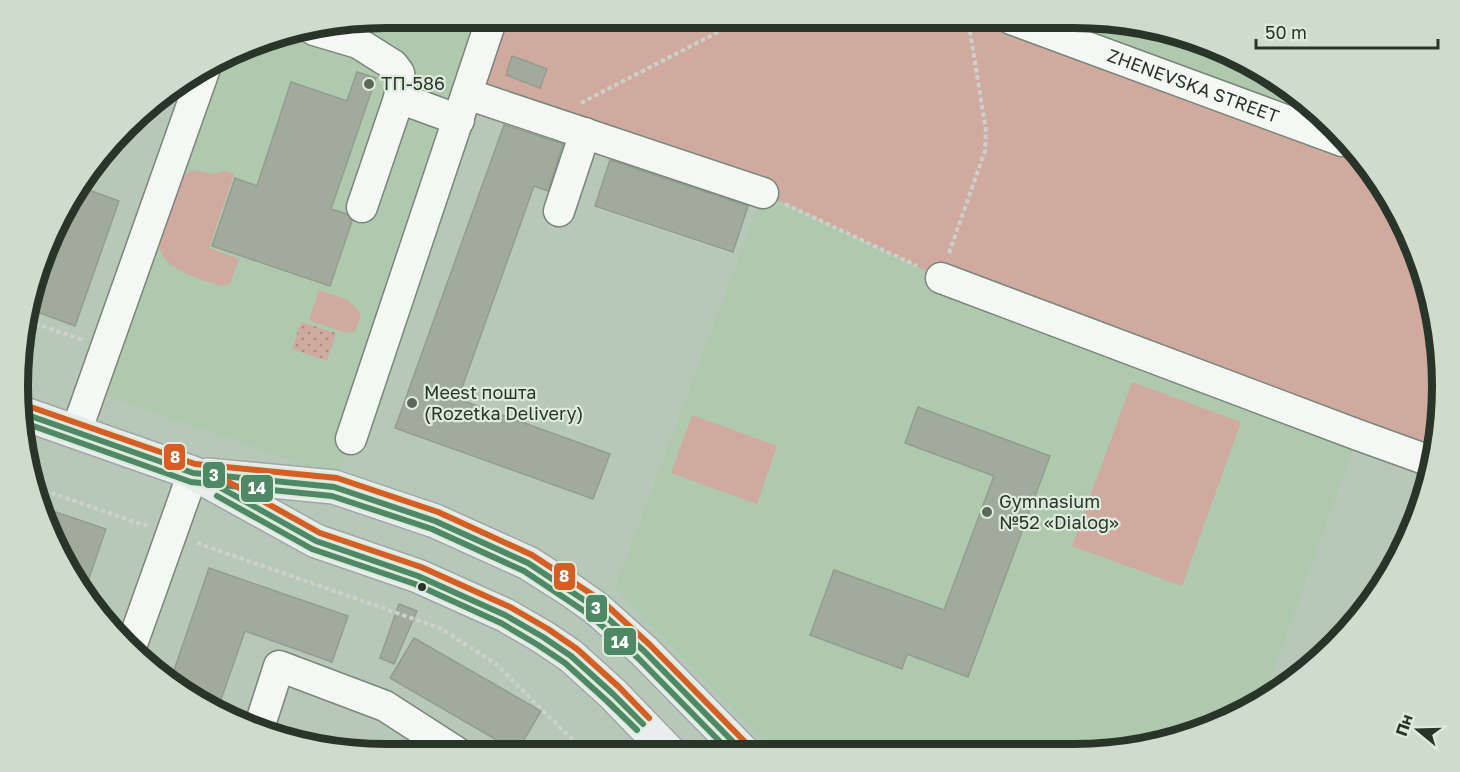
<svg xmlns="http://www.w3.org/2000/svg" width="1460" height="772" viewBox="0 0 1460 772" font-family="'Golos Text',sans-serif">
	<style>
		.built { fill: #aec9ae }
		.grass { fill: #d0aa9f }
		.park { fill: url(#park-dots) }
		.building { fill: #a1ab9d; stroke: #939d8f; stroke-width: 1.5 }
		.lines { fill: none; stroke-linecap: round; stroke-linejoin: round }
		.minor-casing { stroke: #7a867a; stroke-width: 33 }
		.major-casing { stroke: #9ea9a5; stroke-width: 36 }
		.path { stroke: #cbd0cb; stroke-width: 4; stroke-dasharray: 4.5 3; stroke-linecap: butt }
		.minor { stroke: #f4f7f4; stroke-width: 30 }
		.major { stroke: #eaedee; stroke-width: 33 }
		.bus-1-casing { stroke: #dcebdc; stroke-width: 10 }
		.bus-2-casing { stroke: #dcebdc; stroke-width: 10 }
		.bus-3-casing { stroke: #dcebdc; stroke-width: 10 }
		.bus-1 { stroke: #4f8865; stroke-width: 6 }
		.bus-2 { stroke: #4f8865; stroke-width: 6 }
		.bus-3 { stroke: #d45e23; stroke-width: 6 }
		.poi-dot { fill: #5b685b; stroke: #dcebdc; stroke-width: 2 }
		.bus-dot { fill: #293529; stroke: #dcebdc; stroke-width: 2 }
		.labels { text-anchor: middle; stroke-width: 4.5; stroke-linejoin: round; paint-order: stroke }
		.poi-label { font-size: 18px; fill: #293529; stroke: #dcebdc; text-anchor: start }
		.street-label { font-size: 18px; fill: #293529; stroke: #dcebdc }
		.rim { fill: none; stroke: #293529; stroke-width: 8 }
		.line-badge { stroke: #dcebdc; stroke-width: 2 }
		.badge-label { font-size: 16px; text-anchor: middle; font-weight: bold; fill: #fff }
	</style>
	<defs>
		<pattern id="park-dots" width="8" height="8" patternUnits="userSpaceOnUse" patternTransform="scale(1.5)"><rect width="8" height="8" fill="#d0aa9f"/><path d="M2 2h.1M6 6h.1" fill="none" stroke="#a98b82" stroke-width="1.8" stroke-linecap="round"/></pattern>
	</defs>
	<rect width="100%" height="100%" fill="#b8c8b8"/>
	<g class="built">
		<path d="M 386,18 L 492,18 L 338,477 L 91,390 L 204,71 L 267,38 Z"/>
		<path d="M 1011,19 L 1098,19 L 1170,31 L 1258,67 L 1342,140 Z"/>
		<path d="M 763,193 L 941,278 L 1358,435 L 1263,700 L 1193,734 L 1122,751 L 774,752 L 615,588 Z"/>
	</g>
	<g class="grass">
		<path d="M 492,18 L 1011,19 L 1342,141 L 1366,162 L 1429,290 L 1439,434 L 1430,461 L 941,278 L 763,193 L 467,94 Z"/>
		<path d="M 192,170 L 213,174 L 224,171 L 234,174 L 209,248 L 239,259 L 230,284 L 221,286 C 203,280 156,268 160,242 L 183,176 Z"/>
		<path d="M 319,290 L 348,300 L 361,314 L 355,331 L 346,333 L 309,320 Z"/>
		<path d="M 1132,382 L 1241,422 L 1182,586 L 1072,546 Z"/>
		<path d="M 692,415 L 777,446 L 757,504 L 671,473 Z"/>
	</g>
	<path class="park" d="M 301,322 L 336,333 L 327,361 L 292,349 Z"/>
	<g class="building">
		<path d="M 512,56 L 547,69 L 540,88 L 506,75 Z"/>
		<path d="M 357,72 L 376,78 L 331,209 L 347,214 L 352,221 L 330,286 L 212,246 L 235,178 L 257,186 L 291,82 L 347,101 Z"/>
		<path d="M 504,125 L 563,144 L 548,191 L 534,186 L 458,399 L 610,454 L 593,499 L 395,428 Z"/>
		<path d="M 610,160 L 748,206 L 733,252 L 595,206 Z"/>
		<path d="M 78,186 L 119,201 L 75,326 L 29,309 L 30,291 Z"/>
		<path d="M 918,407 L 1050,456 L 968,677 L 907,654 L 902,669 L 810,635 L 834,570 L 944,610 L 994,476 L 905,443 Z"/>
		<path d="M 41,507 L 106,529 L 85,590 L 46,527 Z"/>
		<path d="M 209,568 L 348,616 L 332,662 L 245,631 L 217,711 L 202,705 L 171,679 Z"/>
		<path d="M 399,604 L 417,611 L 394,664 L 380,658 Z"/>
		<path d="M 414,638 L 541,711 L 517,752 L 390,678 Z"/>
	</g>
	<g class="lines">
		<defs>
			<g id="minor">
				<path id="s1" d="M 1011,19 L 1342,141"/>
				<path d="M 314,30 L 358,43 L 393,65 L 399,73 L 401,85 L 399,98 L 362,207"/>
				<path d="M 467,94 L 763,193"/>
				<path d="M 399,98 L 459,120"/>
				<path d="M 559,211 L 585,133"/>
				<path d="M 941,278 L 1358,435 L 1430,461"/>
				<path d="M 76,432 L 204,71"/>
				<path d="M 351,439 L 492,18"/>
				<path d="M 131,647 L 193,473"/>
				<path d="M 259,728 L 279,666 L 385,706 L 458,753"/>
			</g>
			<g id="major">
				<path d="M 19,412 L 193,473 L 316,541 L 418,576 L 505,615 L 543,637 L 571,656 L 613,694 L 669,752"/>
				<path d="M 207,475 L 334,487 L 435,521 L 528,563 L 569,589 L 596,608 L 644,651 L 743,752"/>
			</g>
		</defs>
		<use href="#minor" class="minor-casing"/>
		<use href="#major" class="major-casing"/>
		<g class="path">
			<path d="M 581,103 L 745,18"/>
			<path d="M 785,204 L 917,266"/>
			<path d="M 949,253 L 985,151 L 986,131 L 968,19"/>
			<path d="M 28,321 L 83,340"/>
			<path d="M 37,488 L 147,526"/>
			<path d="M 197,543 L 440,628 L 496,664 L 586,753"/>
		</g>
		<use href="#minor" class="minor"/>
		<use href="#major" class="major"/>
		<defs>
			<g id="bus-1">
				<path d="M 19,412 L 193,473 L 334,487 L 435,521 L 528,563 L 596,608 L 644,651 L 743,752"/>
				<path d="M 221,488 L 316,541 L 418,576 L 505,615 L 543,637 L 571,656 L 613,694 L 643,724"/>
			</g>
			<g id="bus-2">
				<path d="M 22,422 L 191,482 L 332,496 L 432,529 L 524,571 L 590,615 L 638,658 L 730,752"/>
				<path d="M 217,496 L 312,549 L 415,584 L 501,623 L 538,645 L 565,663 L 607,701 L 637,730"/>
			</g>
			<g id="bus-3">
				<path d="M 22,404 L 195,464 L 337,478 L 438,512 L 532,555 L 602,601 L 650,645 L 749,746"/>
				<path d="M 225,480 L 320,533 L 421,567 L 510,607 L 548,629 L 577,649 L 619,687 L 649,718"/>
			</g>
		</defs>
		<use href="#bus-1" class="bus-1-casing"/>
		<use href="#bus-2" class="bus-2-casing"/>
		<use href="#bus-3" class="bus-3-casing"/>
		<use href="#bus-1" class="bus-1"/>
		<use href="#bus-2" class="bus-2"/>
		<use href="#bus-3" class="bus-3"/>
	</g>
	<g class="poi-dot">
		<circle cx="369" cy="84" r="6"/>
		<circle cx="412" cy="403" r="6"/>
		<circle cx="987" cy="512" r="6"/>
	</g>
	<circle class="bus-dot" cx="422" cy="587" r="5"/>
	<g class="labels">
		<g class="poi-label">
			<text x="381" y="90">ТП-586</text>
			<text x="424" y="399">Meest пошта<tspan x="424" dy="21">(Rozetka Delivery)</tspan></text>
			<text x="999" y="508">Gymnasium<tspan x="999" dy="21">№52 «Dialog»</tspan></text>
		</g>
		<g class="street-label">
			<text dy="6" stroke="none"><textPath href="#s1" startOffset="194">ZHENEVSKA STREET</textPath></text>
		</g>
	</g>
	<path d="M0 0H1460V772H0ZM386 28H1074A358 358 0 0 1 1432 386V386A358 358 0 0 1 1074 744H386A358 358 0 0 1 28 386V386A358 358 0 0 1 386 28Z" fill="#cedcce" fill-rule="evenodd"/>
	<path class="rim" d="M386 28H1074A358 358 0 0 1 1432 386V386A358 358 0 0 1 1074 744H386A358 358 0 0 1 28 386V386A358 358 0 0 1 386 28Z"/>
	<g class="line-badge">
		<rect x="163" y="443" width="23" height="28" rx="6" fill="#d45e23"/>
		<rect x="202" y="461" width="24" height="28" rx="6" fill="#4f8865"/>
		<rect x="240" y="474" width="34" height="29" rx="6" fill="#4f8865"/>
		<rect x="553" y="562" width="23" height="29" rx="6" fill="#d45e23"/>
		<rect x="585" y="594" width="23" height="29" rx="6" fill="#4f8865"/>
		<rect x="603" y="627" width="34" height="29" rx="6" fill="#4f8865"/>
	</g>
	<g class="badge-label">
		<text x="175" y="463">8</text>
		<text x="214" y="481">3</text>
		<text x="257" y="494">14</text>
		<text x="564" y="582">8</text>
		<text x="596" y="614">3</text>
		<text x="620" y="648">14</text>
	</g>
	<g transform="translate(1418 730) rotate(289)" stroke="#dcebdc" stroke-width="4.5" paint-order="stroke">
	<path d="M0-4.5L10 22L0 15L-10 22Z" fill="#293529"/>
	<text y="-9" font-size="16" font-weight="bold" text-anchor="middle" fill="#293529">Пн</text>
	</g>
	<path d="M1256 39v9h182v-9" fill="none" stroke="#293529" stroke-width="3"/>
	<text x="1265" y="39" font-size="18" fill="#293529" stroke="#dcebdc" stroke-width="4.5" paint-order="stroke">50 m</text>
</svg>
